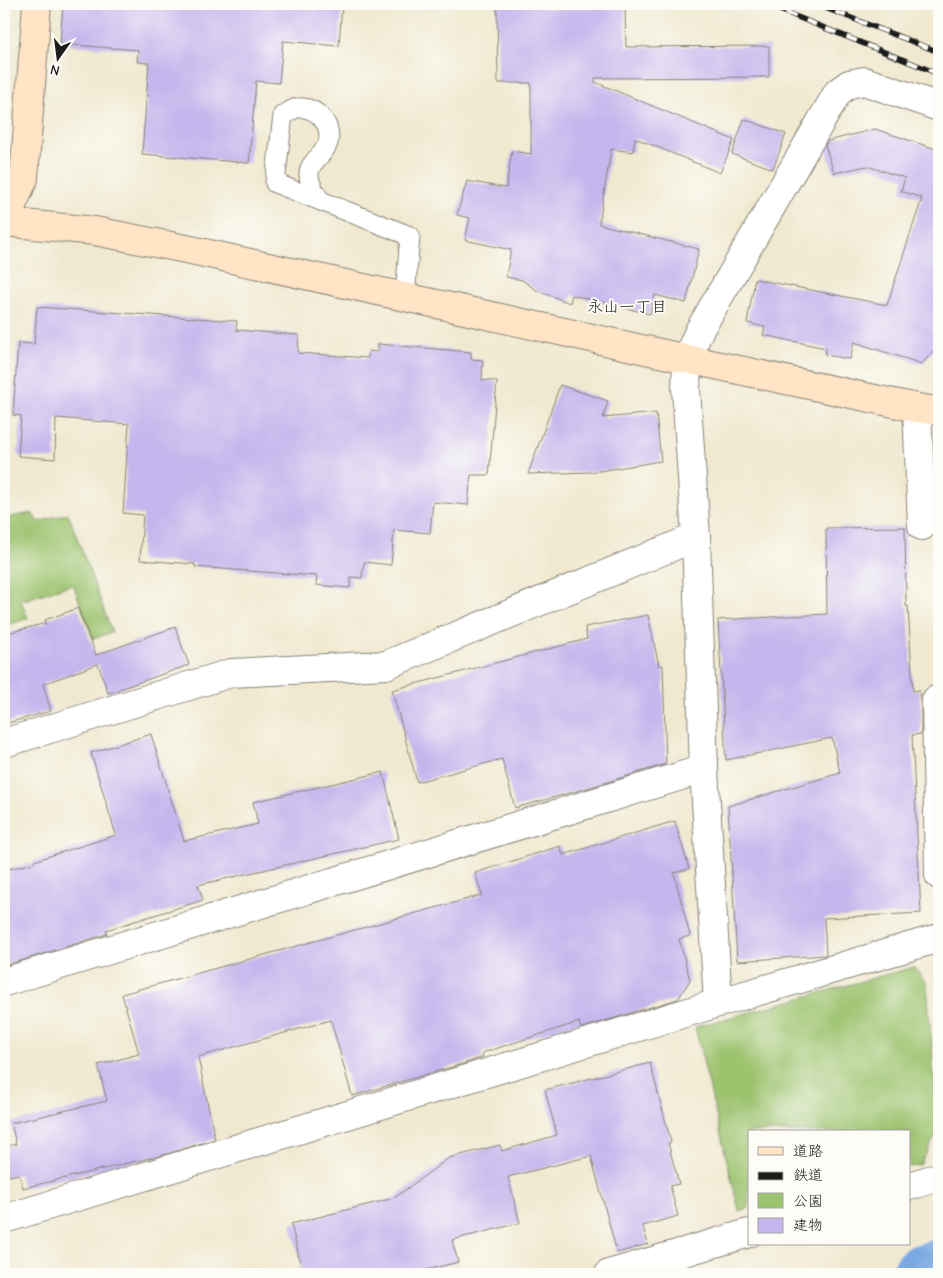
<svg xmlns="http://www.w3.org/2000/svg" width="943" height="1278" viewBox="0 0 943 1278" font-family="'Comic Neue','Klee One',sans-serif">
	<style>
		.green { fill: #9cc36e; stroke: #5c7045 }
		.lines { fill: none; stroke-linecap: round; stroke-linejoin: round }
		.river { stroke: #79a8e3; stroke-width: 60 }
		.building { fill: #c5b7ed }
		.lane-casing { stroke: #868276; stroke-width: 21 }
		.street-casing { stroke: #868276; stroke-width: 30 }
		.secondary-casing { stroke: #868276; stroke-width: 30 }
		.lane { stroke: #fff; stroke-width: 19 }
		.street { stroke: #fff; stroke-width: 28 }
		.secondary { stroke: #ffe4c6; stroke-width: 28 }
		.rail-casing { stroke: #1c1c1c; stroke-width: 5.5 }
		.rail { stroke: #fdfcf7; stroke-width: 4; stroke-dasharray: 11; stroke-linecap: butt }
		.labels { text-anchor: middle; stroke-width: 4; stroke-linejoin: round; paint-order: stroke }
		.neighbourhood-label { font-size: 16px; fill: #1c1c1c; stroke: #fdfcf7 }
	</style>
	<rect width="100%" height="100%" fill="#fdfcf7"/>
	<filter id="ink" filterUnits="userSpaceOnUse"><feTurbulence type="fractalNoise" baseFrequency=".02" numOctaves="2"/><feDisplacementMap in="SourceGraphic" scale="10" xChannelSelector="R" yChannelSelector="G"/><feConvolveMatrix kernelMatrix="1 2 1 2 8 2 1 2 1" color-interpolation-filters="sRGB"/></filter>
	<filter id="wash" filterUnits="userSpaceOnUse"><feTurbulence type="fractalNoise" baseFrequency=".0096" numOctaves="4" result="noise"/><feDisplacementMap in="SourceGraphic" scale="20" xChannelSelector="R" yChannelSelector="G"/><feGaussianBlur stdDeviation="1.12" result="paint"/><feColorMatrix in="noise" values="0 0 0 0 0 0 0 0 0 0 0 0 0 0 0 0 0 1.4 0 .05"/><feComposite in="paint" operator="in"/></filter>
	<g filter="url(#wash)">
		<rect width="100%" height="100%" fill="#f0e9d0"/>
		<g class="green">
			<path d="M 32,513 L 38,522 L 68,513 L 112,632 L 93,639 L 73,584 L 21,601 L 28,618 L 4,627 L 4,518 Z"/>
			<path d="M 914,967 L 927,983 L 938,1131 L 920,1165 L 909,1167 L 909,1132 L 749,1132 L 749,1208 L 739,1211 L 695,1027 Z"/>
		</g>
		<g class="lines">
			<path class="river" d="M 922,1274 L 939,1269"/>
		</g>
		<g id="blocks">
			<g class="building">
				<path d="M 63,4 L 342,4 L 339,46 L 283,41 L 279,83 L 256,81 L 249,163 L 142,154 L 149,63 L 137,62 L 138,50 L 60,44 Z"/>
				<path d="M 497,4 L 542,4 L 542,8 L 625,8 L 626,47 L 769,46 L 769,77 L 595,78 L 595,82 L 734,140 L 720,173 L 635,138 L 633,152 L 611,149 L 599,224 L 699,249 L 686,303 L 655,295 L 650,314 L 572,295 L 570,303 L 538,291 L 522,280 L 506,277 L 511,250 L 465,240 L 470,218 L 457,215 L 467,181 L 506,188 L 512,151 L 531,154 L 531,83 L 498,83 Z"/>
				<path d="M 744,119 L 786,134 L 773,169 L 732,154 Z"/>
				<path d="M 875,129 L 939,150 L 939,344 L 922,364 L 854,342 L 850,359 L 825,355 L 826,348 L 763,335 L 765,327 L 747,323 L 755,279 L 887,305 L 922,198 L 901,191 L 905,178 L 867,166 L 834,173 L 825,145 L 828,141 Z"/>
				<path d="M 37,307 L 237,321 L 236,330 L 299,335 L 298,353 L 368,358 L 369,351 L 378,352 L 378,344 L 471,352 L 471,359 L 483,360 L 482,380 L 497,381 L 489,475 L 471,475 L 468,505 L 433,502 L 430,533 L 394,530 L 391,565 L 364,562 L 362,578 L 351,577 L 350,588 L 316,585 L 317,576 L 195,567 L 195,564 L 140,560 L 143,515 L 123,513 L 129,424 L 56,418 L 55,459 L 18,456 L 21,416 L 13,415 L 18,343 L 34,344 Z"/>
				<path d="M 560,385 L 608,401 L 603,418 L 656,413 L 661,461 L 593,472 L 528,474 Z"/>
				<path d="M 905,527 L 906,606 L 908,606 L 913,691 L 919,690 L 921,708 L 921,734 L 912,735 L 921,913 L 824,918 L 826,955 L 737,961 L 728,806 L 840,773 L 832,738 L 726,760 L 718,620 L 827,614 L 826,528 Z"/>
				<path d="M 78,608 L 96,655 L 175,627 L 189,665 L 108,693 L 98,664 L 43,684 L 51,711 L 4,724 L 4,634 L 46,623 L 45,620 Z"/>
				<path d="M 648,615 L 659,666 L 663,665 L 666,764 L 591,787 L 515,808 L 502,759 L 417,782 L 392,690 L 587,639 L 585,627 Z"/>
				<path d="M 151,734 L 184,841 L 258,824 L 253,802 L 383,772 L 399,839 L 198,885 L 203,900 L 106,930 L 107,934 L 4,966 L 4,870 L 34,863 L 34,861 L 116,835 L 91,753 Z"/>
				<path d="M 675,821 L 689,869 L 674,873 L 690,936 L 679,939 L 690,980 L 678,999 L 581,1028 L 579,1022 L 482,1053 L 483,1057 L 469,1062 L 352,1096 L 331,1020 L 198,1057 L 215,1139 L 167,1154 L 23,1188 L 19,1174 L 4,1177 L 4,1147 L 16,1144 L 11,1123 L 107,1101 L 98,1065 L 139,1054 L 122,994 L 482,895 L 475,873 L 560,846 L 563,855 Z"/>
				<path d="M 650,1063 L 671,1142 L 668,1143 L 679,1184 L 670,1186 L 678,1216 L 643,1226 L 648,1244 L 617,1253 L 591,1156 L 508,1177 L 520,1223 L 452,1240 L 458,1262 L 411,1274 L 303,1274 L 291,1224 L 394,1198 L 449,1158 L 500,1145 L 502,1151 L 557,1135 L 545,1090 Z"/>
			</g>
		</g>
	</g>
	<g filter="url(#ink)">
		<use href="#blocks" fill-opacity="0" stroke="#868276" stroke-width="1"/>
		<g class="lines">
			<defs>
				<path id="lane" d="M 320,200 C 315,192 309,185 309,175 C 308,162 324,156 328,143 C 333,125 316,105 297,108 C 293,109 287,113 283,115 L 275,183 L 410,236 L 405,297"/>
				<g id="street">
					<path d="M 917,408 L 922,526"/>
					<path d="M 939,699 L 936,700 L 939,875"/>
					<path d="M 4,743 L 231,673 L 386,665 L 696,537"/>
					<path d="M 4,982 L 704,769"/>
					<path d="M 718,1003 L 704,769 L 696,537 L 686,390 L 687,359 L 699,331 L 838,92 L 849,84 L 864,81 L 939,107"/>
					<path d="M 909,1186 L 939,1177"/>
					<path d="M 4,1219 L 718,1003 L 939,938"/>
					<path d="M 609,1274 L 749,1233"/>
				</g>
				<g id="secondary">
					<path d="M 4,222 L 95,231 L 191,250 L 687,359 L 917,408 L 939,411"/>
					<path d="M 5,222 L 24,178 L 37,4"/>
				</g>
			</defs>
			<use href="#lane" class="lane-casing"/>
			<use href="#street" class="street-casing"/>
			<use href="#secondary" class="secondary-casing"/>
			<use href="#lane" class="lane"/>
			<use href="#street" class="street"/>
			<use href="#secondary" class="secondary"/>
			<defs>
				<g id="rail">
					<path d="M 765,4 L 939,74"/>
					<path d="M 815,4 L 939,52"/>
				</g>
			</defs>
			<use href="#rail" class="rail-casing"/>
			<use href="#rail" class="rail"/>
		</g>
	</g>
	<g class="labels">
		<g class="neighbourhood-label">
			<text x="627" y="312">永山一丁目</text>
		</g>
	</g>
	<rect width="943" height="1278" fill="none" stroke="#fdfcf7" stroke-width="20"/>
	<rect x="748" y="1130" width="162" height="115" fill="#fdfcf7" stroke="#a3a29f"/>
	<rect x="758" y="1147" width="25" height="8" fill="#ffe4c6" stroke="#a3a29f"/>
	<text x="793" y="1156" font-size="15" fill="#1c1c1c">道路</text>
	<rect x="758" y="1172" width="25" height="8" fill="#1c1c1c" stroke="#a3a29f"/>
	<text x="793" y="1180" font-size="15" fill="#1c1c1c">鉄道</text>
	<rect x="758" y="1193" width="25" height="15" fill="#9cc36e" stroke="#a3a29f"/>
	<text x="793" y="1206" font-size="15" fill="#1c1c1c">公園</text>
	<rect x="758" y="1218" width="25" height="15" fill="#c5b7ed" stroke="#a3a29f"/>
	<text x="793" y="1230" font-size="15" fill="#1c1c1c">建物</text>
	<g transform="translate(58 58) rotate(194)" stroke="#fdfcf7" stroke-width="4" paint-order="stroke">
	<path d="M0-4L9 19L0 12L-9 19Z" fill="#1c1c1c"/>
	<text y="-8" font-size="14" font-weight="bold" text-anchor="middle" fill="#1c1c1c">N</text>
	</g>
</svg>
